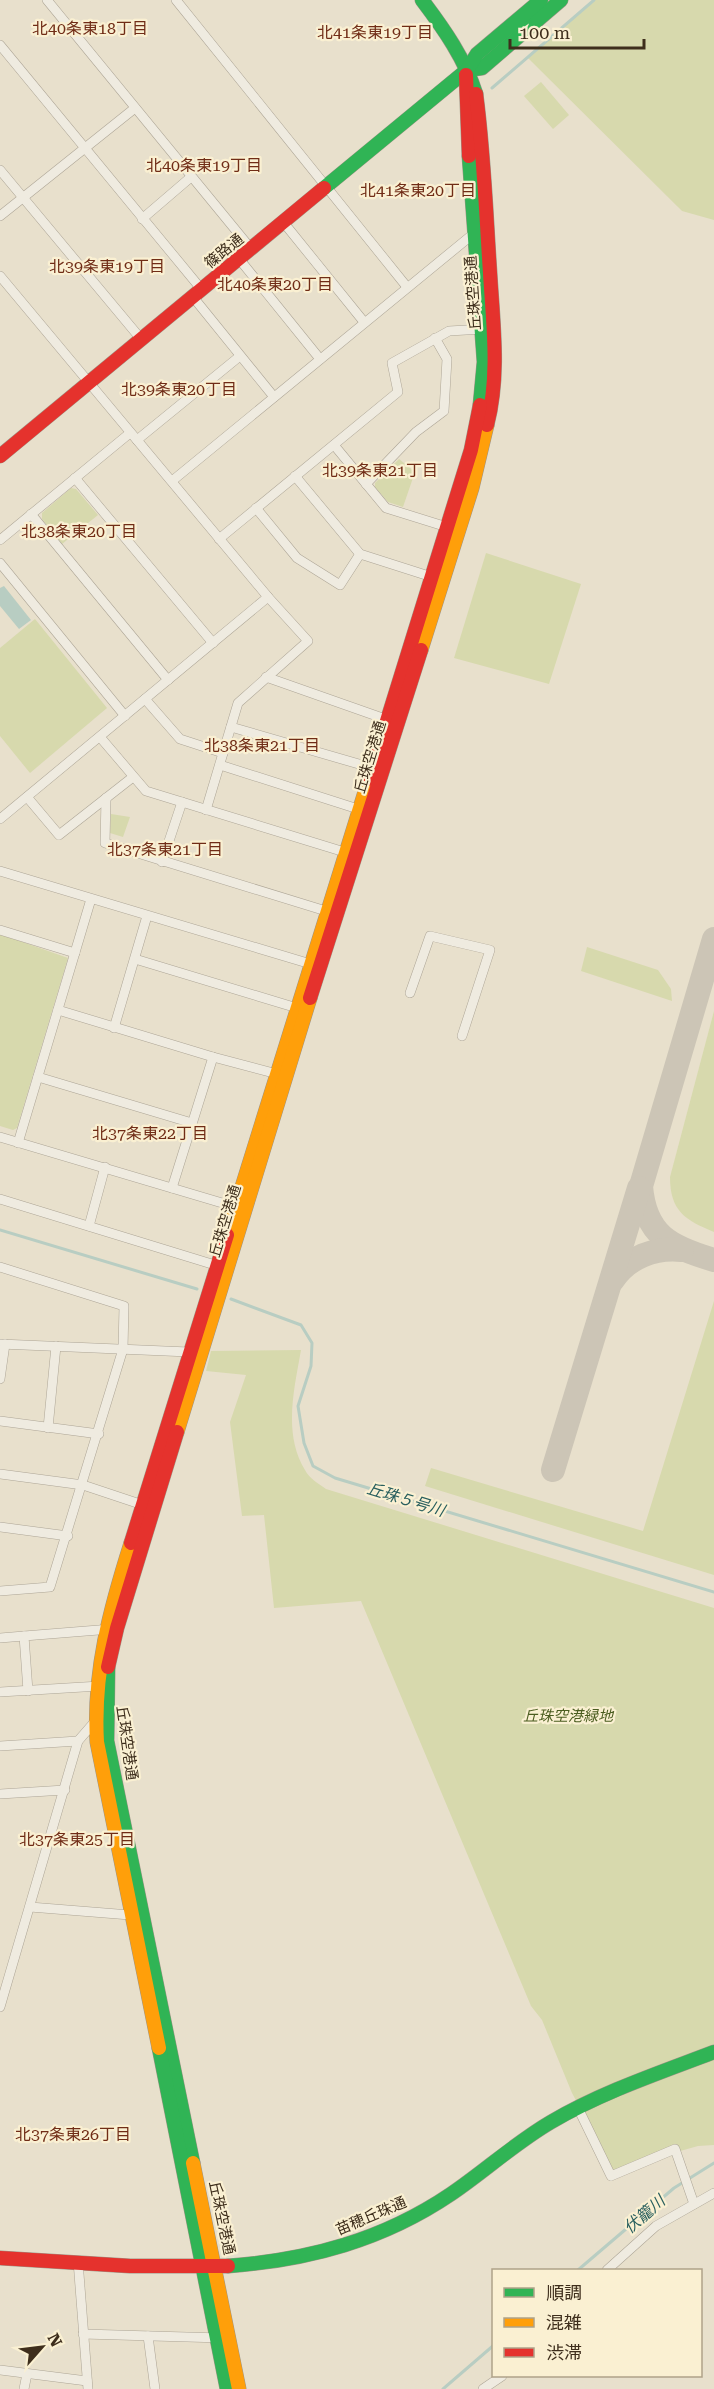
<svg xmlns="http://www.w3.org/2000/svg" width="714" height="2389" viewBox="0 0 714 2389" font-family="'Roboto Serif','Noto Sans JP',serif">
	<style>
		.green { fill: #d7d9ad }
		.water { fill: #b8cdc2 }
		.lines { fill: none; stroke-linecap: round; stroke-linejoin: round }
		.stream { stroke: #b8cdc2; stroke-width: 3 }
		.taxiway { stroke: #ccc5b6; stroke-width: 24 }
		.street-casing { stroke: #ada596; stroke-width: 10 }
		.fast-casing { stroke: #9d9486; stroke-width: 15 }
		.slow-casing { stroke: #9d9486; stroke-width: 15 }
		.jam-casing { stroke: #9d9486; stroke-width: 15 }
		.street { stroke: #efebe0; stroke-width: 9 }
		.fast { stroke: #30b455; stroke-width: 14 }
		.slow { stroke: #ff9f0a; stroke-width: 14 }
		.jam { stroke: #e5322d; stroke-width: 14 }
		.labels { text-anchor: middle; stroke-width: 4.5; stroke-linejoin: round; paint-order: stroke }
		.street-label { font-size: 15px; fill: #3e2e1c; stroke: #faf0d2 }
		.park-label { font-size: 15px; font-style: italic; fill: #4b5d20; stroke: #faf0d2 }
		.neighbourhood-label { font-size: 16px; fill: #702c16; stroke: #faf0d2 }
		.water-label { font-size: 16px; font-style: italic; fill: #295f5e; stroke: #faf0d2 }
	</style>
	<rect width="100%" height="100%" fill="#e8e0cc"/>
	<g class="green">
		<path d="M 594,0 L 714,0 L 714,220 L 682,211 L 527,57 Z"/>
		<path d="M 541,82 L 569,115 L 553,129 L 524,96 Z"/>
		<path d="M 399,459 L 415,472 L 403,507 L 388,502 L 375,487 L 375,483 Z"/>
		<path d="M 71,488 L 76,489 L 98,515 L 62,544 L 42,519 L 42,513 Z"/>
		<path d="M 486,553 L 581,584 L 549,684 L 454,658 Z"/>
		<path d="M 35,619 L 107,708 L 30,773 L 0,736 L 0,648 Z"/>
		<path d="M 111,814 L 130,817 L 123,837 L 110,833 Z"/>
		<path d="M 0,934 L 68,958 L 17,1128 L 13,1130 L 0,1126 Z"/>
		<path d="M 587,947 L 658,970 L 671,989 L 672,1001 L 581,971 Z"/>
		<path d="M 714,1011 L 714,1232 C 685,1220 670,1211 670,1177 Z"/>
		<path d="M 714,1301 L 714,1575 L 425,1486 L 431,1468 L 643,1531 Z"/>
		<path d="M 301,1350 C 294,1390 283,1434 305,1470 C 309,1478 319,1484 326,1489 L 714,1608 L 714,2145 L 698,2146 L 613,2170 L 572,2093 L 542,2020 L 531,2006 L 361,1601 L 274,1608 L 264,1515 L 242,1516 L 230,1422 L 246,1375 L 206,1371 L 211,1351 Z"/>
	</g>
	<path class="water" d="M 4,586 L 31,620 L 19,629 L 0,606 L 0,588 Z"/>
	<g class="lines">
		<g class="stream">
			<path d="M 492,88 L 594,0"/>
			<path d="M 0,1230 L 197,1289"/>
			<path d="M 231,1299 L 301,1325 L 312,1343 L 311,1366 L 298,1406 L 304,1443 L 313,1466 L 335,1478 L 714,1592"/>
			<path d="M 578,2270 L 674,2188 L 714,2163"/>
			<path d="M 443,2389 L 494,2345"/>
		</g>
		<g class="taxiway">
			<path d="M 714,939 L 641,1186 C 645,1235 670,1247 714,1260"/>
			<path d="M 612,1281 C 628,1257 655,1247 682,1250"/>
			<path d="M 553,1470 L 639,1188"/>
		</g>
		<defs>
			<g id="street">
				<path d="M 47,0 L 252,250"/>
				<path d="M 176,0 L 407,287"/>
				<path d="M 0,45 L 202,290"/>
				<path d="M 0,170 L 141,339"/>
				<path d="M 0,216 L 135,108"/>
				<path d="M 142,219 L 191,177"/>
				<path d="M 284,223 L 364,322"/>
				<path d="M 240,260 L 320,359"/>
				<path d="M 0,276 L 268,597 L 308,641 L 238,703 L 206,810"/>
				<path d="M 193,297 L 274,397"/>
				<path d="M 137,440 L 240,356"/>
				<path d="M 334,445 L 386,508 L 447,527"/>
				<path d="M 295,476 L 360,554 L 432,577"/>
				<path d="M 75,478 L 213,643"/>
				<path d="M 172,481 L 478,230"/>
				<path d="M 366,484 L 416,432 L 444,411 L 447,359 L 435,338"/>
				<path d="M 256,508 L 297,558 L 340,585 L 360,554"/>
				<path d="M 31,514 L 168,680"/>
				<path d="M 219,539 L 398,392 L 392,363 L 449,331 L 483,329"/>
				<path d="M 0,540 L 130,433"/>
				<path d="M 0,563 L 125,716"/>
				<path d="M 266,677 L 391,721"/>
				<path d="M 145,699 L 180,739 L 223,753"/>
				<path d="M 231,727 L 376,769"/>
				<path d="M 100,737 L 146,791 L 351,854"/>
				<path d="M 220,765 L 358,809"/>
				<path d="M 27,797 L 59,835 L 133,777"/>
				<path d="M 106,798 L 105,843 L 326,911"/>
				<path d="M 0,819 L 268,597"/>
				<path d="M 162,862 L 182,802"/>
				<path d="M 0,871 L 314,965"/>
				<path d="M 0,930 L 75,953"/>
				<path d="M 135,959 L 297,1008"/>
				<path d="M 410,993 L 430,936 L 490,950 L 462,1036"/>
				<path d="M 58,1010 L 213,1057 L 281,1075"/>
				<path d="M 114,1028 L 147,916"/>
				<path d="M 38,1077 L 192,1123"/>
				<path d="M 0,1137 L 239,1208"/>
				<path d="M 18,1143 L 91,899"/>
				<path d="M 172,1188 L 213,1057"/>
				<path d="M 0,1199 L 215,1265"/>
				<path d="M 89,1226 L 105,1167"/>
				<path d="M 0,1267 L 124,1306 L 123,1349 L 50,1587 L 0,1591"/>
				<path d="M 0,1344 L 189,1352"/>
				<path d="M 0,1379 L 5,1344"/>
				<path d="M 0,1421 L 99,1434"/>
				<path d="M 48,1428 L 56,1346"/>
				<path d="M 0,1474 L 83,1485 L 146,1506"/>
				<path d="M 0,1527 L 68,1536"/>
				<path d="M 0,1638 L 24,1636"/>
				<path d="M 28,1691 L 24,1636 L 111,1629"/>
				<path d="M 0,1692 L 100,1686"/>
				<path d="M 0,1746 L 78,1741"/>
				<path d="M 0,1794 L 65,1790"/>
				<path d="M 30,1907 L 130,1915"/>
				<path d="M 0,2007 L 78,1741 L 98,1718"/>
				<path d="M 578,2108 L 611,2176 L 675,2149 L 694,2204"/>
				<path d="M 78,2261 L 88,2389"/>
				<path d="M 607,2270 L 656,2226 L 714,2193"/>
				<path d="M 83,2334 L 222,2338"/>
				<path d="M 148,2336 L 155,2389"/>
				<path d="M 0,2370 L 87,2381"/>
				<path d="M 24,2389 L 27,2374"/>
				<path d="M 483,2389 L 502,2376"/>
			</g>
			<g id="fast">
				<path d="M 422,0 C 444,29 465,59 476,94"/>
				<path d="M 467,70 L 482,68 L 561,0"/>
				<path d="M 469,156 L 484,362 L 480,405"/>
				<path d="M 324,188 L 467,70 L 477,54 L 541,0"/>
				<path d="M 108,1667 L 107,1741 L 193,2163"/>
				<path d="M 159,2048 L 227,2389"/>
				<path d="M 228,2266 C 309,2260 383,2240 451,2194 C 485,2171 515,2143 551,2122 C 602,2092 659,2073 714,2052"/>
			</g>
			<g id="slow">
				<path d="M 421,650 L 472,488 L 487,425"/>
				<path d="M 227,1235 L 369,779"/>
				<path d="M 177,1432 L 310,998"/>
				<path d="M 131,1543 C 110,1609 93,1672 97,1742 L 159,2048"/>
				<path d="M 193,2163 L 239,2389"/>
			</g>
			<g id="jam">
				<path d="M 466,75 L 469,156"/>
				<path d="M 476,94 C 484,154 486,214 490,273 C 493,324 500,375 487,425"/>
				<path d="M 0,456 L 324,188"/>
				<path d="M 369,779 L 471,450 L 480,405"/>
				<path d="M 310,998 L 421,650"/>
				<path d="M 131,1543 L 227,1235"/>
				<path d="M 108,1667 L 117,1628 L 177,1432"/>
				<path d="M 0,2258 L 130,2266 L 228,2266"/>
			</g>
		</defs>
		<use href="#street" class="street-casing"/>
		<use href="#fast" class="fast-casing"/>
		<use href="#slow" class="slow-casing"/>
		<use href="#jam" class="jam-casing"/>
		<use href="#street" class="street"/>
		<use href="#fast" class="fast"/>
		<use href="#slow" class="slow"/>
		<use href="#jam" class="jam"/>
	</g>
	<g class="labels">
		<g class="street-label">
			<text transform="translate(224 251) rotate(-39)" y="5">篠路通</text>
			<text transform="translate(473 293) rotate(-94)" y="5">丘珠空港通</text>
			<text transform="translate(370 757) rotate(-73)" y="5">丘珠空港通</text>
			<text transform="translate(225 1221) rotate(-73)" y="5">丘珠空港通</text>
			<text transform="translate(127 1743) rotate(82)" y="5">丘珠空港通</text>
			<text transform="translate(371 2216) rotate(-23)" y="5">苗穂丘珠通</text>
			<text transform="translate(222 2218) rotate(78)" y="5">丘珠空港通</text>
		</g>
		<g class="park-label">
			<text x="568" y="1721">丘珠空港緑地</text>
		</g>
		<g class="neighbourhood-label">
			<text x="90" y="34">北40条東18丁目</text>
			<text x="375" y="38">北41条東19丁目</text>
			<text x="204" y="171">北40条東19丁目</text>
			<text x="418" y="196">北41条東20丁目</text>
			<text x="107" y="272">北39条東19丁目</text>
			<text x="275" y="290">北40条東20丁目</text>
			<text x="179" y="395">北39条東20丁目</text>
			<text x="380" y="476">北39条東21丁目</text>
			<text x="79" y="537">北38条東20丁目</text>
			<text x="262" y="751">北38条東21丁目</text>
			<text x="165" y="855">北37条東21丁目</text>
			<text x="150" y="1139">北37条東22丁目</text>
			<text x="77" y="1845">北37条東25丁目</text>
			<text x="73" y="2140">北37条東26丁目</text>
		</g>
		<g class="water-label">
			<text transform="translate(406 1499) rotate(17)" y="6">丘珠５号川</text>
			<text transform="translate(644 2214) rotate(-41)" y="6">伏籠川</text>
		</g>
	</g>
	<rect x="492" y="2269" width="210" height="108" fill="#faf0d2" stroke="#afa289" stroke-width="1.5"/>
	<rect x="504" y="2288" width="30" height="9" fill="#30b455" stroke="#afa289" stroke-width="1.5"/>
	<text x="546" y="2299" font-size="18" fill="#3e2e1c">順調</text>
	<rect x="504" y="2318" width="30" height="9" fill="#ff9f0a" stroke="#afa289" stroke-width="1.5"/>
	<text x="546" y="2329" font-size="18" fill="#3e2e1c">混雑</text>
	<rect x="504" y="2348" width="30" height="9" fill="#e5322d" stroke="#afa289" stroke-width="1.5"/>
	<text x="546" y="2359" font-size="18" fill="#3e2e1c">渋滞</text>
	<g transform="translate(42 2347) rotate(62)" stroke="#faf0d2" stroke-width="4.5" paint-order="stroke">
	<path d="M0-4.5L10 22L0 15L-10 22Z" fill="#3e2e1c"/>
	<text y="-9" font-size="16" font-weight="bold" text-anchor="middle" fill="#3e2e1c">N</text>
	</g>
	<path d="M510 39v9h134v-9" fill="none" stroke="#3e2e1c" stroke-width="3"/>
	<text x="519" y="39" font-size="18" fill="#3e2e1c" stroke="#faf0d2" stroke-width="4.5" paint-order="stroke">100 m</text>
</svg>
